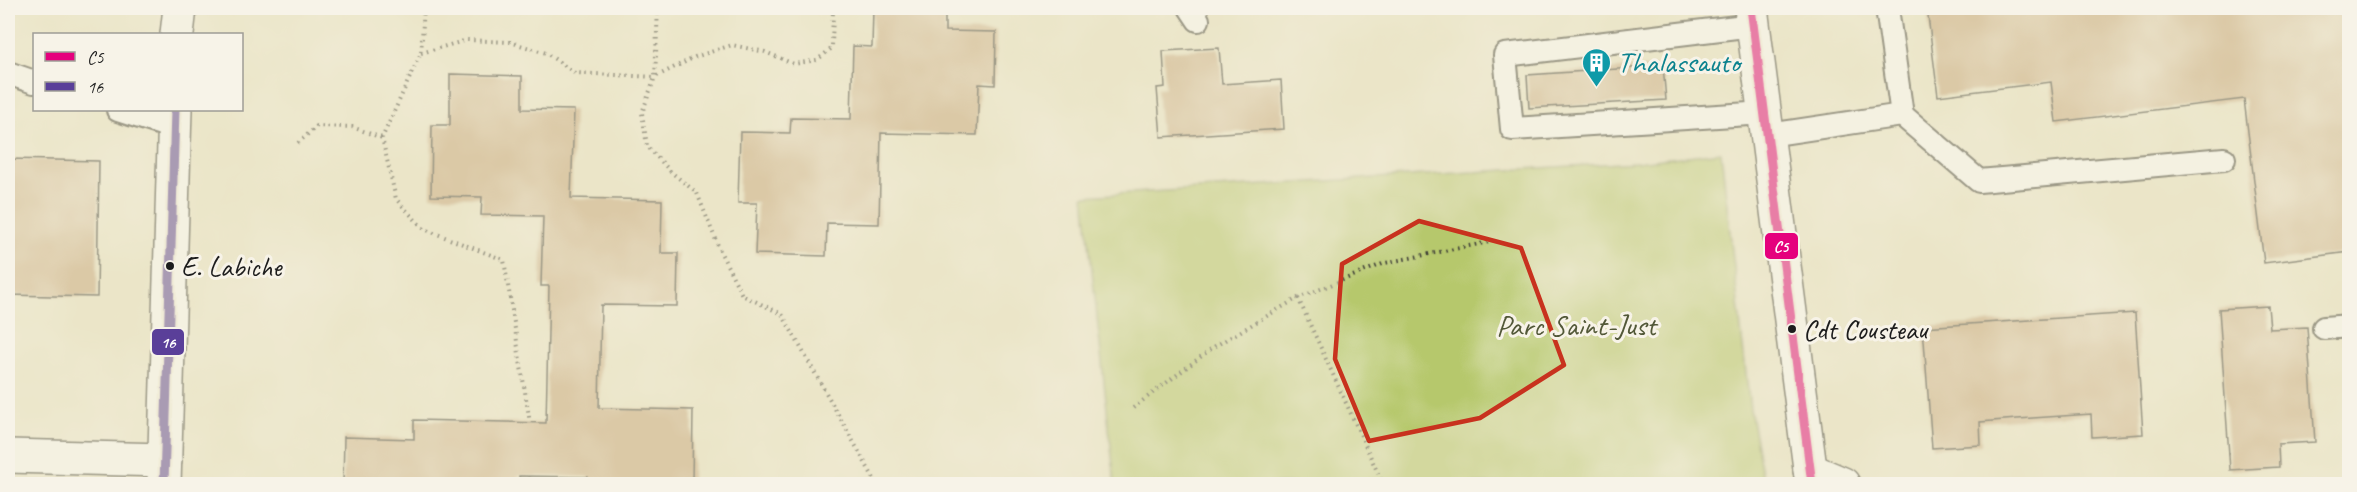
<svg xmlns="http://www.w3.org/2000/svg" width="2357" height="492" viewBox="0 0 2357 492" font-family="Caveat,sans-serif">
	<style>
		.green { fill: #b6c86c; stroke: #697244; stroke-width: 1.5 }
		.building { fill: #c8a67d }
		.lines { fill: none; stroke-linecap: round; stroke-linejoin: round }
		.service-casing { stroke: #3b3a36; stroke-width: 26 }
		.minor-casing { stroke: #3b3a36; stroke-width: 36 }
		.tertiary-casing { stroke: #3b3a36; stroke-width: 36 }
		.path { stroke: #3b3a36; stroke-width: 4; stroke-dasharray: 1.5 4.5; stroke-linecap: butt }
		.service { stroke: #fff; stroke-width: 22 }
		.minor { stroke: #fff; stroke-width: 33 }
		.tertiary { stroke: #fff; stroke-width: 33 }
		.bus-1-casing { stroke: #f7f3e8; stroke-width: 14 }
		.bus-2-casing { stroke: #f7f3e8; stroke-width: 14 }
		.bus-1 { stroke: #e5007d; stroke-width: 9 }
		.bus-2 { stroke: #5a3f99; stroke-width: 9 }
		.marked { fill: none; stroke: #c8321e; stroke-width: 4.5; stroke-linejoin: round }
		.bus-dot { fill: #1c1c1c; stroke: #f7f3e8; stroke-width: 2 }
		.labels { text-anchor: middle; stroke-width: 6; stroke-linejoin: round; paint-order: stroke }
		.bus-label { font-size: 28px; fill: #1c1c1c; stroke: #f7f3e8; text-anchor: start }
		.culture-label { font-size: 30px; fill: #0d838f; stroke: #f7f3e8; text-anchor: start }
		.park-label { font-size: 30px; fill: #525838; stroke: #f7f3e8 }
		.line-badge { stroke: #f7f3e8; stroke-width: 2 }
		.badge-label { font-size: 16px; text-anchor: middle; font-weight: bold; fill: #fff }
	</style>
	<rect width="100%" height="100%" fill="#f7f3e8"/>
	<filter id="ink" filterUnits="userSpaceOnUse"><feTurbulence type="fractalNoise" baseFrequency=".0167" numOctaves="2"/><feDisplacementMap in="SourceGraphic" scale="12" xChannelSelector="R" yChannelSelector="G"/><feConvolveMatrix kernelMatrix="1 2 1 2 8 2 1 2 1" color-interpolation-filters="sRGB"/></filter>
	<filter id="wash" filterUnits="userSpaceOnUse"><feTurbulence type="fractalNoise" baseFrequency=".008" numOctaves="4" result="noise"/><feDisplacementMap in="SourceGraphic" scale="24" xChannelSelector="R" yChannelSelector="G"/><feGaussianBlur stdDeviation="1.35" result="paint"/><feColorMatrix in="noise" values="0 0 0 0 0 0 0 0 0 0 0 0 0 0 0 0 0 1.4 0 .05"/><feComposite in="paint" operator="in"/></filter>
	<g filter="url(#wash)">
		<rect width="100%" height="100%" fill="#ebe5c8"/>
		<path class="green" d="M 1721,152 L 1750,409 L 1764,484 L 1115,484 L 1084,196 L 1637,162 Z"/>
		<g id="blocks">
			<g class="building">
				<path d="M 873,8 L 945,8 L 945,31 L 996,32 L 995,85 L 979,84 L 977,135 L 881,133 L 879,224 L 827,223 L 826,256 L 755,254 L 757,203 L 738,203 L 740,132 L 790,133 L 791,118 L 851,119 L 853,46 L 872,47 Z"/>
				<path d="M 1927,8 L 2349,8 L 2349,252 L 2264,263 L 2244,99 L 2056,122 L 2051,82 L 1938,96 Z"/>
				<path d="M 1219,48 L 1222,84 L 1281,80 L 1284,129 L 1161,137 L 1157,88 L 1165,87 L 1163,51 Z"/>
				<path d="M 1663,66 L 1666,100 L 1529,108 L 1527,75 Z"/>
				<path d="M 450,74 L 522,76 L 522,109 L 574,110 L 571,198 L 662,200 L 661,253 L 678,253 L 677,306 L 601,305 L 599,408 L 693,410 L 692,484 L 588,484 L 588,477 L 519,476 L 519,484 L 343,484 L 344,437 L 414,439 L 414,420 L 546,423 L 549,286 L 541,286 L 543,216 L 481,215 L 482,197 L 431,196 L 432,125 L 450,125 Z"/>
				<path d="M 8,159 L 99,161 L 97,297 L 8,295 Z"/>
				<path d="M 2268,306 L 2270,329 L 2307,327 L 2315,442 L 2278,444 L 2279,467 L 2230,470 L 2219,309 Z"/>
				<path d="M 2135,313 L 2143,434 L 2092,437 L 2091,414 L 2017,419 L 1980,422 L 1981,445 L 1932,448 L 1923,327 Z"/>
			</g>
		</g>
	</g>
	<g filter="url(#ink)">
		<use href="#blocks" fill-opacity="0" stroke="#3b3a36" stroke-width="1.5"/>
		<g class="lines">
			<defs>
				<g id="service">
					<path d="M 1190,8 L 1198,20"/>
					<path d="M 1887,8 L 1902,115"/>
					<path d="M 1753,25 L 1505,55 L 1512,129 L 1765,113"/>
					<path d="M 8,73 L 34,82"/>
					<path d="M 118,110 L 174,128"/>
					<path d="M 1768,135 L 1902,115 L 1979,181 L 2224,159"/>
					<path d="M 2324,328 L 2350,326"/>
				</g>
				<g id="minor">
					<path d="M 177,34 L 180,8"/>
					<path d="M 8,456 L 165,460"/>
					<path d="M 1810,470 L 1843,484"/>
					<path d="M 164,484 L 175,110"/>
				</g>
				<path id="tertiary" d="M 1751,8 L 1812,484"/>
			</defs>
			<use href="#service" class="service-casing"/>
			<use href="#minor" class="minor-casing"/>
			<use href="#tertiary" class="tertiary-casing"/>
			<g class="path">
				<path d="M 424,8 L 421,53 L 382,138 L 396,199 L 424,229 L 504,260 L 530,423"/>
				<path d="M 658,8 L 655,77 L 642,113 L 647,146 L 671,172 L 697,193 L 721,253 L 742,295 L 782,314 L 877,484"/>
				<path d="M 421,53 L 467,40 L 510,42 L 546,53 L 575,73 L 655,77 L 695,57 L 732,45 L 765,52 L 794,64 L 817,60 L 832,48 L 833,8"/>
				<path d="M 298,143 L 317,126 L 352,127 L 382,138"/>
				<path d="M 1298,298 L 1383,484"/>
				<path d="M 1133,408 L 1215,346 L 1298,298 L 1385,263 L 1489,242"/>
				<path d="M 529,476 L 529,484"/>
			</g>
			<use href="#service" class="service"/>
			<use href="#minor" class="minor"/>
			<use href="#tertiary" class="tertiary"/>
			<defs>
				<path id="bus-1" d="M 1751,8 L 1812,484"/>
				<path id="bus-2" d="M 164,484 L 175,110"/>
			</defs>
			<use href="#bus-1" class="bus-1-casing"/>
			<use href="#bus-2" class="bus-2-casing"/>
			<use href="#bus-1" class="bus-1"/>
			<use href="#bus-2" class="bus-2"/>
		</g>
	</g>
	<path d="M0 0H2357V492H0ZM 1419,221 L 1521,248 L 1564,365 L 1480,418 L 1369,441 L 1335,359 L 1342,264 Z" fill="#ebe5c8" fill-opacity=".55" fill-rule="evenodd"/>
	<path class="marked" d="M 1419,221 L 1521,248 L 1564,365 L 1480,418 L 1369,441 L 1335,359 L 1342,264 Z"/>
	<defs>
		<symbol id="building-pin" viewBox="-11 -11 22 30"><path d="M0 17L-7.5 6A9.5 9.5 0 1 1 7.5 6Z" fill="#0f9aa8" stroke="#f7f3e8"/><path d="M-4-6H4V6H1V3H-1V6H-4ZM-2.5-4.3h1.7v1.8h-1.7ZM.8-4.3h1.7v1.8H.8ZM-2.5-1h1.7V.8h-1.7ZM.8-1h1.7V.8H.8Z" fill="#fff"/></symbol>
	</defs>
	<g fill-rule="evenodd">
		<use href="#building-pin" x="1580" y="46" width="33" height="45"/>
	</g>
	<g class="bus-dot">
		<circle cx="170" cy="266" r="5"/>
		<circle cx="1792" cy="329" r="5"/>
	</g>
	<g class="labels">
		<g class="bus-label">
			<text x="181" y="276">E. Labiche</text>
			<text x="1803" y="339">Cdt Cousteau</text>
		</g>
		<g class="culture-label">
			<text x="1617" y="72">Thalassauto</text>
		</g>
		<g class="park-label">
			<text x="1576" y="335">Parc Saint-Just</text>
		</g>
	</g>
	<g class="line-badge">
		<rect x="1764" y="232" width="35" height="28" rx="6" fill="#e5007d"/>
		<rect x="151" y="328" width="34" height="28" rx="6" fill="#5a3f99"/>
	</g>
	<g class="badge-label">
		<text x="1781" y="252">C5</text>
		<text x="168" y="348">16</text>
	</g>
	<rect width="2357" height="492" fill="none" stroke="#f7f3e8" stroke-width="30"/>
	<rect x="33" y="33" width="210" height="78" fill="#f7f3e8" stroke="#9f9d96" stroke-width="1.5"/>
	<rect x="45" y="52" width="30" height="9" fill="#e5007d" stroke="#9f9d96" stroke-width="1.5"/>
	<text x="87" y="63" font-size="18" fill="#1c1c1c">C5</text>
	<rect x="45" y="82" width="30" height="9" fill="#5a3f99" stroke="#9f9d96" stroke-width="1.5"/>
	<text x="87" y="93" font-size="18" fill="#1c1c1c">16</text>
</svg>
